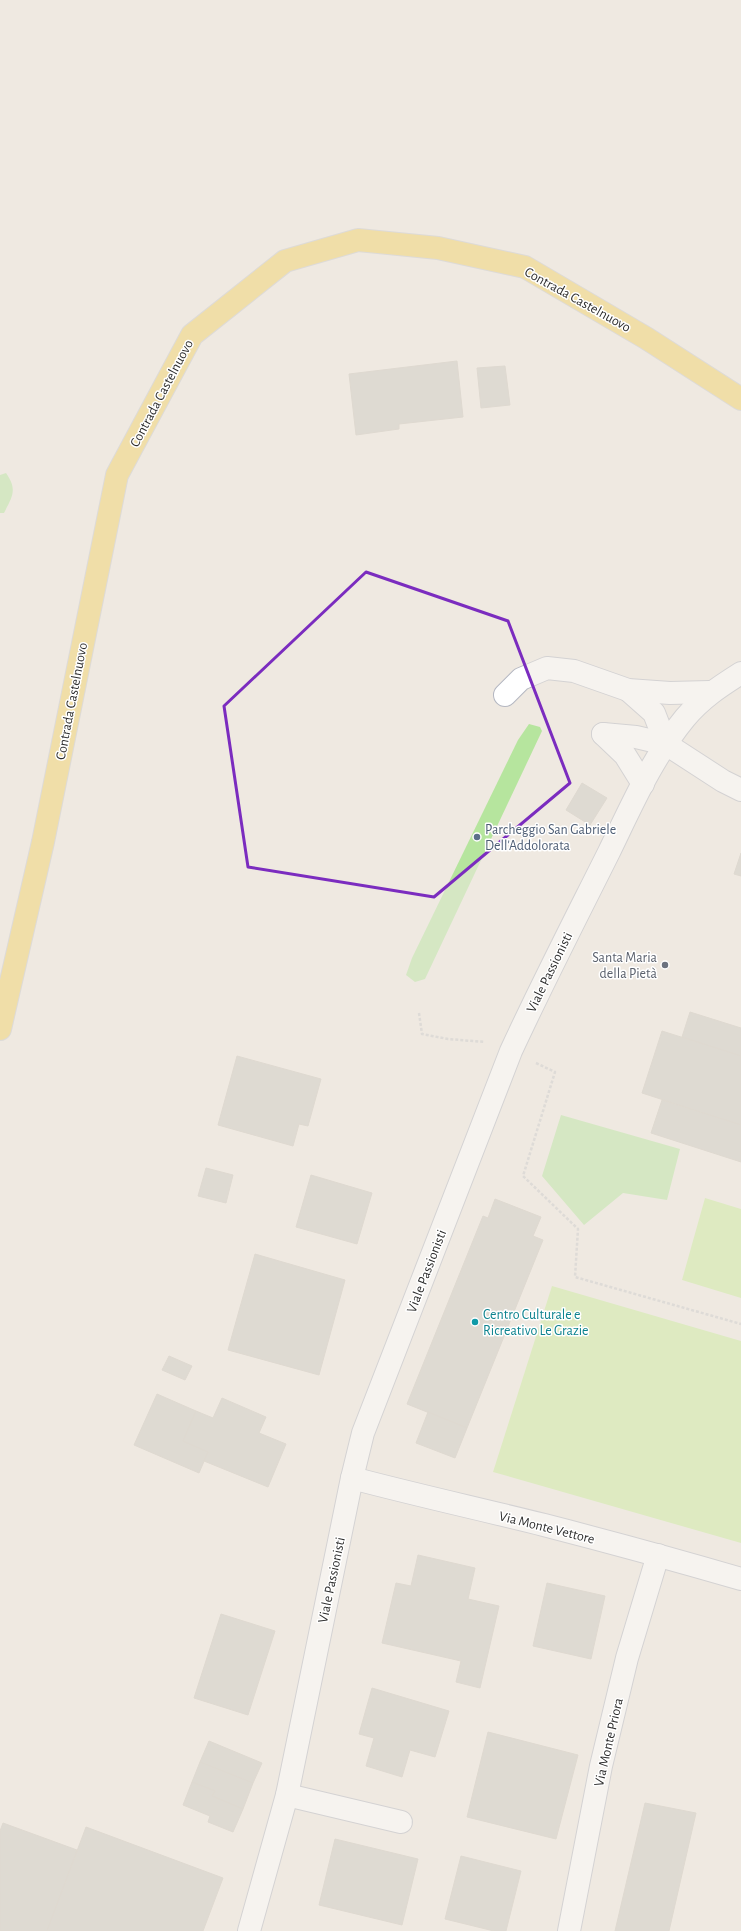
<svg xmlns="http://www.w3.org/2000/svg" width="741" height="1931" viewBox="0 0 741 1931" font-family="'Alegreya Sans',sans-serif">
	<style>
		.green { fill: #b6e59e }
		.pitch { fill: #c9ec9a }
		.building { fill: #cbc7bf; stroke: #cbc5ba }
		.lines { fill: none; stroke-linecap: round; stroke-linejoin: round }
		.minor-casing { stroke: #b4b7c1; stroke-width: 24 }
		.major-casing { stroke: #c9c9c9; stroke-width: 24 }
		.path { stroke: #c9c9c9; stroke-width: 2.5; stroke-dasharray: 3 2; stroke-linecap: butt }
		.minor { stroke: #fff; stroke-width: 22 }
		.major { stroke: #f2d163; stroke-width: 22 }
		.marked { fill: none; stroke: #7b2cbf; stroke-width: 3; stroke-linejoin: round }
		.service-dot { fill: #5c6f8a; stroke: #fff; stroke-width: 1.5 }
		.worship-dot { fill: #6b7280; stroke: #fff; stroke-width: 1.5 }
		.culture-dot { fill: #0f9aa8; stroke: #fff; stroke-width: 1.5 }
		.labels { text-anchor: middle; stroke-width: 3; stroke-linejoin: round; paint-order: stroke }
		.street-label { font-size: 14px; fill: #2e2e2e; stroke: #fff }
		.service-label { font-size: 14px; fill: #4e5e75; stroke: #fff; text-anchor: start }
		.worship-label { font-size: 14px; fill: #5b616d; stroke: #fff; text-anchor: end }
		.culture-label { font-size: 14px; fill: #0d838f; stroke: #fff; text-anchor: start }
	</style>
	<rect width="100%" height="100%" fill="#efe9e1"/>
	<g class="green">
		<path d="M 6,473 C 18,490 12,497 4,513 L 0,513 L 0,475 Z"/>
		<path d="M 529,724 L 540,727 L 542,731 L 425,979 L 415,982 L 406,975 L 412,958 L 518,740 Z"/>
		<path d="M 561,1115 L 680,1149 L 667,1200 L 623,1193 L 584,1225 L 542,1176 Z"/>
	</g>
	<g class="pitch">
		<path d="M 705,1198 L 741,1209 L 741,1298 L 682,1280 Z"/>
		<path d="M 552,1286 L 741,1341 L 741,1543 L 493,1472 Z"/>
	</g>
	<g class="building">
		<path d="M 457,361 L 463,417 L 399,424 L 399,429 L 356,435 L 349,374 Z"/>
		<path d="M 505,366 L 510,405 L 481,408 L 477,368 Z"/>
		<path d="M 582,783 L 607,798 L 590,825 L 566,810 Z"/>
		<path d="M 741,853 L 741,876 L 734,874 Z"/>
		<path d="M 690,1012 L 741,1028 L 741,1056 L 682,1037 Z"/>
		<path d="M 662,1031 L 741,1056 L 741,1125 L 642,1093 Z"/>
		<path d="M 237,1056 L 321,1079 L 308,1126 L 299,1124 L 293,1146 L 218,1125 Z"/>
		<path d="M 662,1100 L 741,1125 L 741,1162 L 651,1133 Z"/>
		<path d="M 206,1168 L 233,1175 L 226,1203 L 198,1196 Z"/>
		<path d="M 311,1175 L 372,1193 L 357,1244 L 296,1227 Z"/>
		<path d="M 495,1199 L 541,1217 L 533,1236 L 543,1240 L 467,1428 L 407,1404 L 483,1216 L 488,1218 Z"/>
		<path d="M 255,1254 L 345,1280 L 319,1375 L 228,1350 Z"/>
		<path d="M 169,1356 L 192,1366 L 185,1380 L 162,1370 Z"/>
		<path d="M 157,1394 L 196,1411 L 183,1441 L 208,1452 L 199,1473 L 134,1445 Z"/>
		<path d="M 222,1398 L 266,1417 L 259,1433 L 286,1444 L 268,1487 L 204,1461 L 208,1452 L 183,1441 L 196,1411 L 213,1418 Z"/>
		<path d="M 428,1412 L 467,1428 L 455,1458 L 416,1443 Z"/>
		<path d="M 418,1555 L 475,1568 L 468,1599 L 499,1606 L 480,1688 L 456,1682 L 461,1661 L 382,1643 L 396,1583 L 411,1586 Z"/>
		<path d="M 547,1583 L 605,1596 L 591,1659 L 533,1646 Z"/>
		<path d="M 221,1614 L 275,1631 L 248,1715 L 194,1698 Z"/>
		<path d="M 372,1688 L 449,1711 L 435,1757 L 410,1750 L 402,1777 L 366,1766 L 374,1738 L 359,1734 Z"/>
		<path d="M 488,1732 L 578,1755 L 556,1839 L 467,1817 Z"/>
		<path d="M 209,1741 L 262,1763 L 253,1783 L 200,1762 Z"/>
		<path d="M 200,1762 L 253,1783 L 243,1809 L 212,1796 L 215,1791 L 192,1782 Z"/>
		<path d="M 192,1782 L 215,1791 L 212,1796 L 243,1809 L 233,1832 L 208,1822 L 210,1816 L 183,1805 Z"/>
		<path d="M 645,1803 L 696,1813 L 669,1931 L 615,1931 Z"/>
		<path d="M 3,1823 L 77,1850 L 47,1931 L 0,1931 L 0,1831 Z"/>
		<path d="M 86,1827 L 223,1878 L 203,1931 L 47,1931 Z"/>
		<path d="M 335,1839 L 418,1859 L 402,1925 L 319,1905 Z"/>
		<path d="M 461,1856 L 521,1871 L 506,1931 L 494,1931 L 445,1919 Z"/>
	</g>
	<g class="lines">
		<defs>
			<g id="minor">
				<path d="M 628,690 L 654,713 L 666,744"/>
				<path d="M 505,695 L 521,679 L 547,668 L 574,671 L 628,690 L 670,693 L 710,692"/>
				<path d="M 603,734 L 636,737 L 666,744 L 723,781 L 741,790"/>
				<path d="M 603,734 L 625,755 L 643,784"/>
				<path d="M 352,1478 C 416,1495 480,1509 544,1525 C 610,1542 676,1560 741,1579"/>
				<path d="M 287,1795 L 401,1822"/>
				<path d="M 249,1931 L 287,1795 L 352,1478 L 363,1433 L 511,1051 C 542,984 576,918 609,852 C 631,807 652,758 685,718 C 702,698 719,687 741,673"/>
				<path d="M 569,1931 L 601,1766 L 627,1658 L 658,1555"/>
			</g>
			<path id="major" d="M 0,1029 L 43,842 L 117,475 L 192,335 L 285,261 L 358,240 L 438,248 L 525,267 L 646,338 L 741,399"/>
		</defs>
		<use href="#minor" class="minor-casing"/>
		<use href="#major" class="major-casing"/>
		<g class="path">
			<path d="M 419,1013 L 422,1034 L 448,1039 L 485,1042"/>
			<path d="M 536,1063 L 555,1072 L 523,1176 L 578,1229 L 575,1277 L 741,1324"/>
		</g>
		<use href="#minor" class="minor"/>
		<use href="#major" class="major"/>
	</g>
	<path d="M0 0H741V1931H0ZM 366,572 L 508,621 L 570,783 L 434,897 L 248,867 L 224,706 Z" fill="#efe9e1" fill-opacity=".55" fill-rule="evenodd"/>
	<path class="marked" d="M 366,572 L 508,621 L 570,783 L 434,897 L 248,867 L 224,706 Z"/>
	<circle class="service-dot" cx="477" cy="837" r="4"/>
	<circle class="worship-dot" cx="665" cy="965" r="4"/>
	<circle class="culture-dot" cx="475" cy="1322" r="4"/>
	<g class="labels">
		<g class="street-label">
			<text transform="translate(578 299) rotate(29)" y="5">Contrada Castelnuovo</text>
			<text transform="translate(161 393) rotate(-62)" y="5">Contrada Castelnuovo</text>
			<text transform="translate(71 701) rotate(-79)" y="5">Contrada Castelnuovo</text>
			<text transform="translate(549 972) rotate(-64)" y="5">Viale Passionisti</text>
			<text transform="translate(426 1271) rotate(-69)" y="5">Viale Passionisti</text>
			<text transform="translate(547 1527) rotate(14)" y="5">Via Monte Vettore</text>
			<text transform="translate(331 1580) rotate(-78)" y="5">Viale Passionisti</text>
			<text transform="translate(608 1742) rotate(-77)" y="5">Via Monte Priora</text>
		</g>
		<g class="service-label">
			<text x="485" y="834">Parcheggio San Gabriele<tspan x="485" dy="16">Dell'Addolorata</tspan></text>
		</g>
		<g class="worship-label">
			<text x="657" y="962">Santa Maria<tspan x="657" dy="16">della Pietà</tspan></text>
		</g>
		<g class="culture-label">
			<text x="483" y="1319">Centro Culturale e<tspan x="483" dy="16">Ricreativo Le Grazie</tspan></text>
		</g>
	</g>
</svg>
